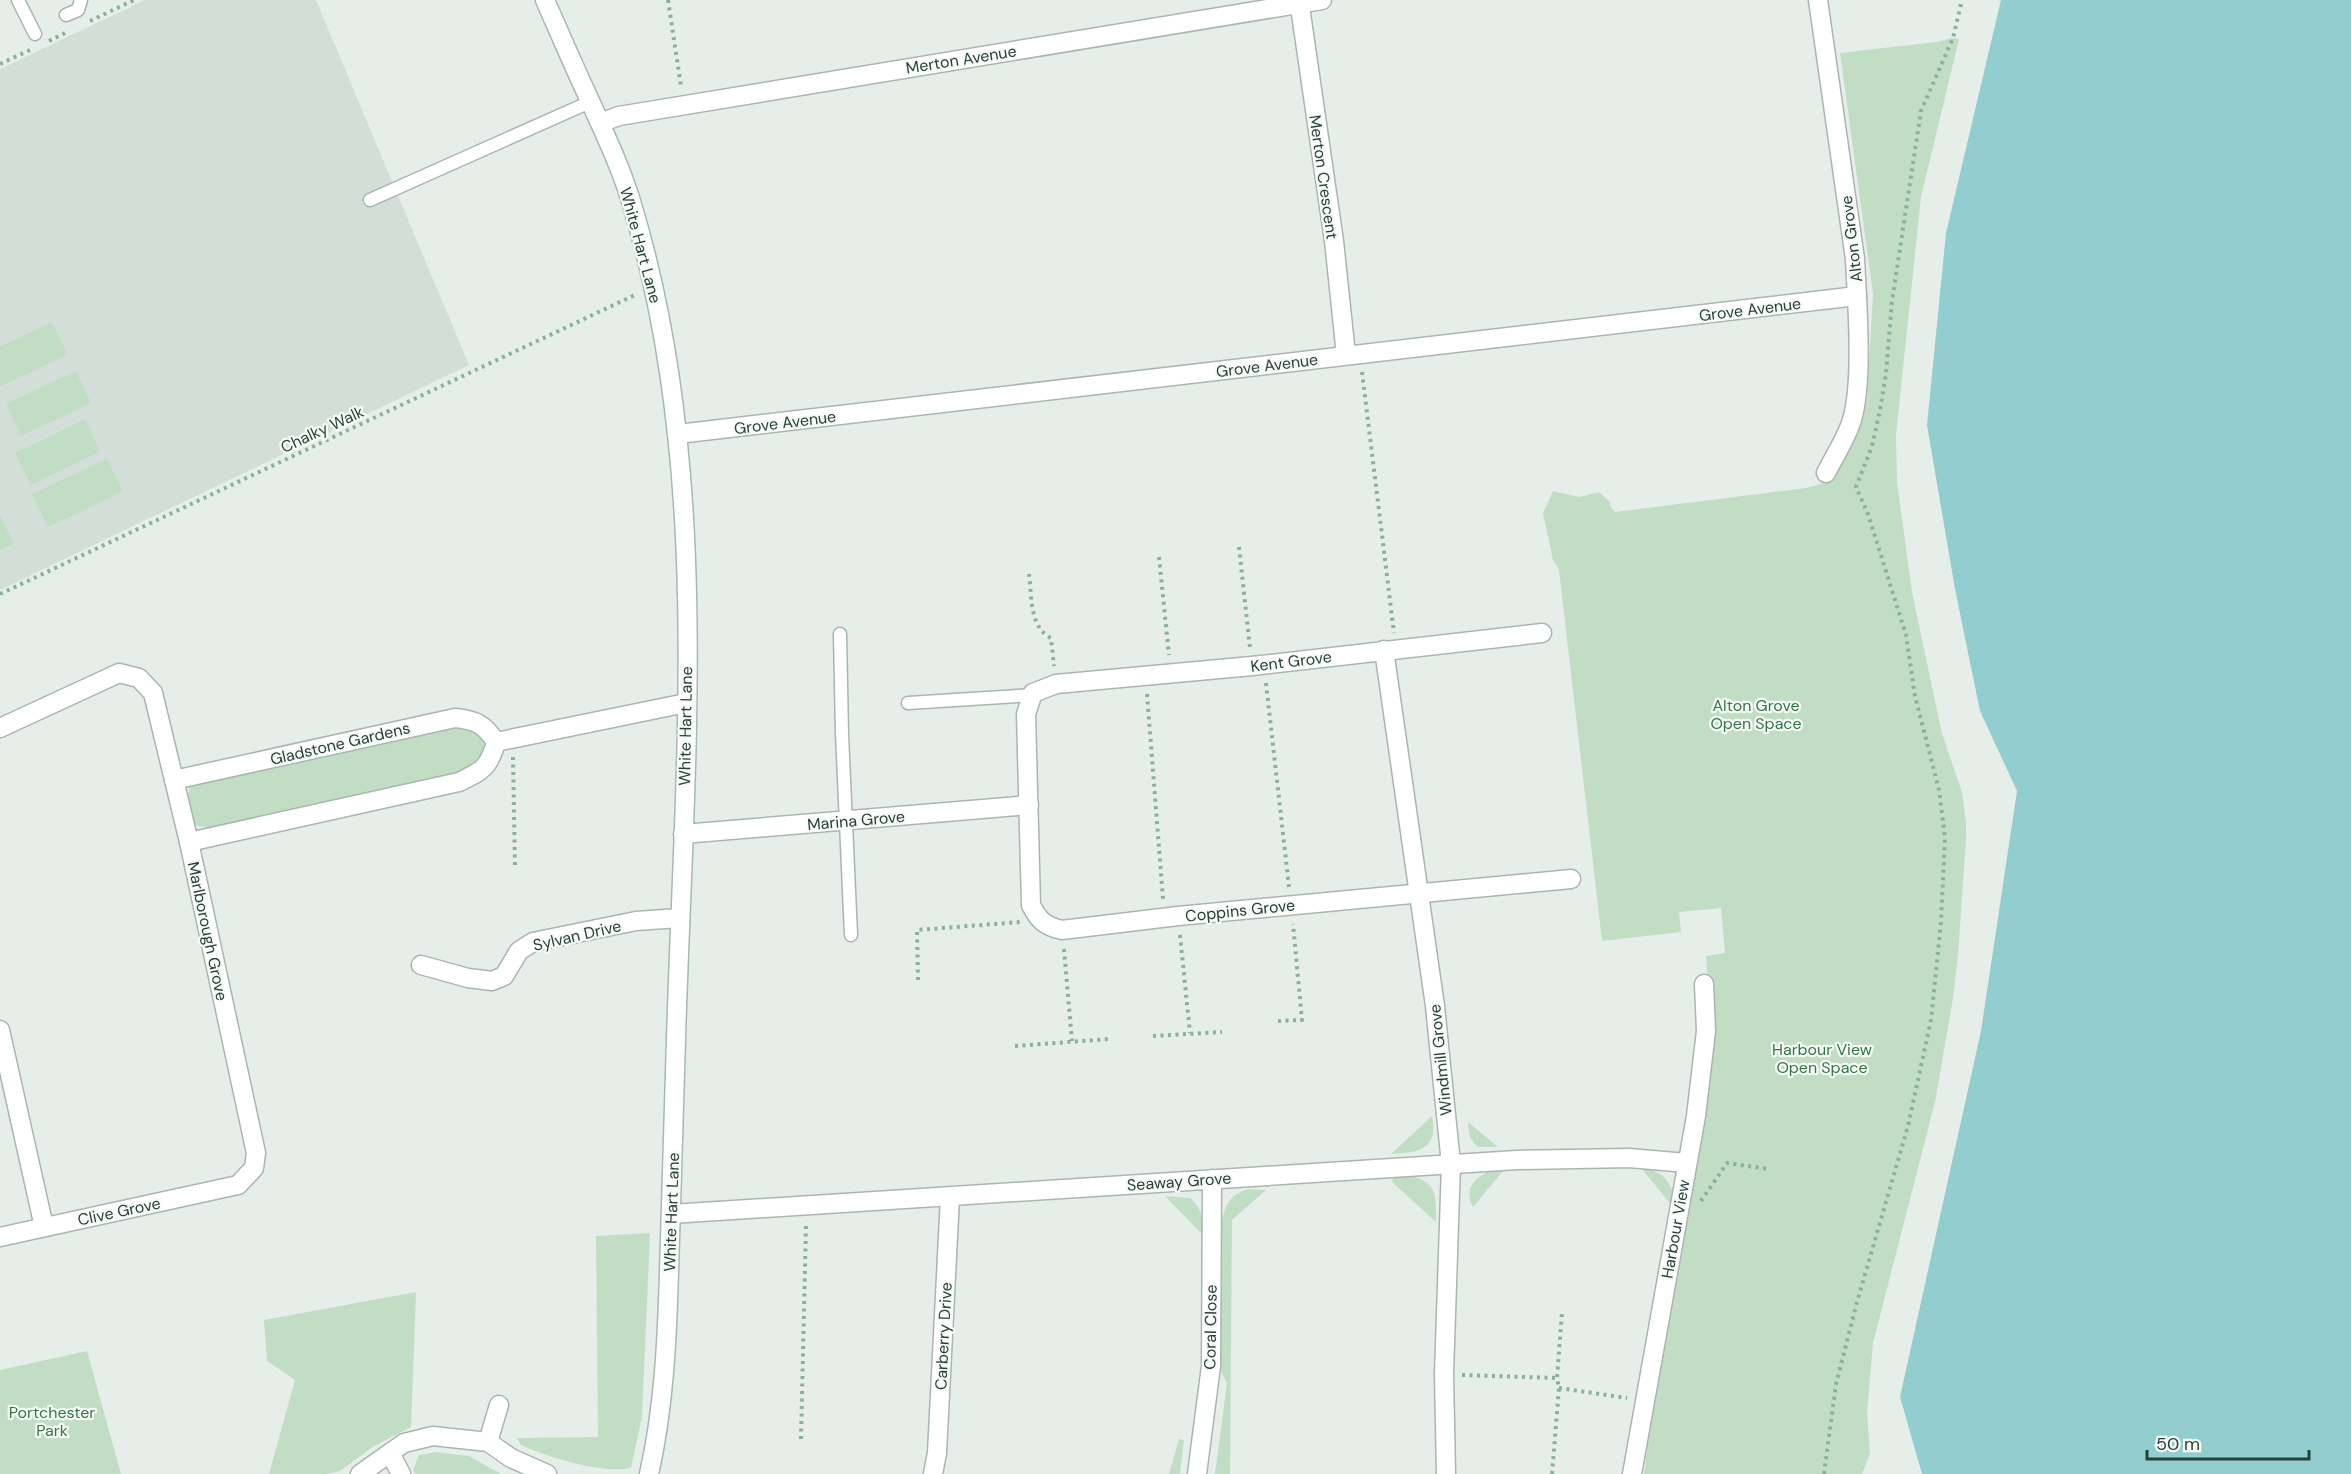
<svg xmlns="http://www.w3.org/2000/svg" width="2351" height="1474" viewBox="0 0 2351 1474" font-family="'DM Sans',sans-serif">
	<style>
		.built { fill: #d4ded8 }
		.green { fill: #c1dec5 }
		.water { fill: #92ced0 }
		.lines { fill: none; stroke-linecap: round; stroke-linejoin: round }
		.lane-casing { stroke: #a9b6b0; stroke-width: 15 }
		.street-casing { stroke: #a9b6b0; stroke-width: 21 }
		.secondary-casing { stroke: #a5bab0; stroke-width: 21 }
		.path { stroke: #88b09e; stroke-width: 4; stroke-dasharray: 3 4.5; stroke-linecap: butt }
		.lane { stroke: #fff; stroke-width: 12 }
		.street { stroke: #fff; stroke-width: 18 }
		.secondary { stroke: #fff; stroke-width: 18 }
		.labels { text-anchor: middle; stroke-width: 4.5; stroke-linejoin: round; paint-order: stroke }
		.street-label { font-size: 16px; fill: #264035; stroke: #f7fbf8 }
		.park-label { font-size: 16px; fill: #317543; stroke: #f7fbf8 }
	</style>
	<rect width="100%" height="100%" fill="#e6eeea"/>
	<path class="built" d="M 145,0 L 316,0 L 469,365 L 0,590 L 0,69 Z"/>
	<g class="green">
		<path d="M 1953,38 L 1959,39 L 1921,197 L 1896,435 L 1897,482 L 1912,592 L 1942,734 L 1962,792 L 1966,822 L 1966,838 L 1958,955 L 1953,998 L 1935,1102 L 1873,1343 L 1867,1412 L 1870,1453 L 1862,1474 L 1644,1474 L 1708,983 L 1706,956 L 1725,953 L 1721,908 L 1679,912 L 1681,932 L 1602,941 L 1559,570 L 1553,560 L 1543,513 L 1553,491 L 1579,497 L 1599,492 L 1610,502 L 1611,508 L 1615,512 L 1806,488 L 1832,481 L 1867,401 L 1873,294 L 1840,53 L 1936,42 Z"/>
		<path d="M 52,322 L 68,354 L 0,387 L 0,347 Z"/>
		<path d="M 76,371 L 91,403 L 21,436 L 6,404 Z"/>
		<path d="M 85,419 L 100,451 L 31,485 L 15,453 Z"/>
		<path d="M 107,459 L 123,491 L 48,527 L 32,494 Z"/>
		<path d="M 0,515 L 14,544 L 0,550 Z"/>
		<path d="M 455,726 L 471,728 L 484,736 L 487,748 L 479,764 L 465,773 L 213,829 L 194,825 C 188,810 184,799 192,783 Z"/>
		<path d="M 1432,1116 C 1439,1150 1417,1153 1391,1154 Z"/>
		<path d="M 1468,1122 L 1498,1147 L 1478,1147 C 1470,1140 1468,1133 1468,1122 Z"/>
		<path d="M 1642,1169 C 1664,1169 1676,1187 1673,1207 Z"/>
		<path d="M 1490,1171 L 1503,1171 L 1473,1207 C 1464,1189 1473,1179 1490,1171 Z"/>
		<path d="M 1407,1175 C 1438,1182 1436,1194 1436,1222 L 1392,1182 L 1393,1176 Z"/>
		<path d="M 1248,1189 L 1266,1190 L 1232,1220 L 1230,1474 L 1215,1474 L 1227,1383 L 1220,1370 L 1222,1221 C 1226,1203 1230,1195 1248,1189 Z"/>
		<path d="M 1165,1196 L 1190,1198 C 1202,1209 1203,1218 1202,1234 Z"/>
		<path d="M 650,1233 L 642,1417 L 631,1468 C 602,1474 550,1458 521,1445 L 517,1438 L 598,1437 L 596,1236 Z"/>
		<path d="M 416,1292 L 411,1427 L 374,1446 L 340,1471 L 327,1474 L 269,1474 L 295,1380 L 267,1361 L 264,1320 Z"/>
		<path d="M 87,1351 L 121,1474 L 0,1474 L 0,1370 Z"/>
		<path d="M 1179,1439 L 1184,1440 L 1180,1474 L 1169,1474 Z"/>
		<path d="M 436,1452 L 469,1456 L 501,1474 L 415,1474 L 413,1470 L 419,1455 Z"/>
	</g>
	<path class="water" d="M 2001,0 L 2351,0 L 2351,1474 L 1922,1474 L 1900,1397 L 1981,1031 L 2017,791 L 1980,711 L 1955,589 L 1927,425 L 1946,233 Z"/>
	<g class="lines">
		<defs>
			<g id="lane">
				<path d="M 18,0 L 35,34"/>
				<path d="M 66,15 L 78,10 L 81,0"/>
				<path d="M 370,200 L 590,102"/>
				<path d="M 840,634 L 842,734 L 851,935"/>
				<path d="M 908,703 L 1032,695"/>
			</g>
			<g id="street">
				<path d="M 1299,0 L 1334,241 L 1346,355"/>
				<path d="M 1818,0 L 1855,259 C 1857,302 1864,384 1851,423 C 1845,440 1834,457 1826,473"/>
				<path d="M 600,123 L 619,116 L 1322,0"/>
				<path d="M 678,434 L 1857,296"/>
				<path d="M 1542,633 L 1252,666 L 1056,684 L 1033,693 L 1026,714 L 1031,905 C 1039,921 1045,926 1062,930 L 1178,916 L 1571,879"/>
				<path d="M 1384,650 L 1435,1006 L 1451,1164 L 1444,1374 L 1446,1474"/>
				<path d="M 0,728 L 119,673 L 139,678 L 153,693 L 189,842 L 256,1153 L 254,1168 L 238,1185 L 0,1237"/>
				<path d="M 496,742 L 686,703"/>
				<path d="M 174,780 L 455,718 C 476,720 484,724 496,742 C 489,768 482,771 459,782 L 189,842"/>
				<path d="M 683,834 L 1029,805"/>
				<path d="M 421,965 L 468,978 L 492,981 L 504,976 L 519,951 L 533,942 L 636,921 L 679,918"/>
				<path d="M 0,1030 L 44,1227"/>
				<path d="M 671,1214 L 1517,1160 L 1629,1158 L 1687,1163"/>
				<path d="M 488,1442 L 499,1405"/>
				<path d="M 390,1453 L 401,1474"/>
				<path d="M 360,1474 L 404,1443 L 433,1436 L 488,1442 L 511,1458 L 547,1474"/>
				<path d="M 933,1474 L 937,1453 L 950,1197"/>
				<path d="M 1197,1474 L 1211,1366 L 1212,1179"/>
				<path d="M 1632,1474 L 1696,1116 L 1706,1031 L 1704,984"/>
			</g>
			<path id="secondary" d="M 545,0 C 560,34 575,69 591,103 C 606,137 623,172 633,208 C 713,475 684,764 676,1039 C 673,1116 672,1194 669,1272 C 667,1340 664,1408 649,1474"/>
		</defs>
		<use href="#lane" class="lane-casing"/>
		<use href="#street" class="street-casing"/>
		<use href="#secondary" class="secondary-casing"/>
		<g class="path">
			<path d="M 668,0 L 681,86"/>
			<path d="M 90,21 L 134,0"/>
			<path d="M 49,41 L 67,32"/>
			<path d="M 0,64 L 32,49"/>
			<path d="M 1362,372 L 1394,633"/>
			<path d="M 1239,547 L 1250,648"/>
			<path d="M 1159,557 L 1169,655"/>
			<path d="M 1029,574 C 1032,596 1029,627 1051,638 L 1054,666"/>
			<path d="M 0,594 L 637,294"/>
			<path d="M 1266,683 L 1289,887"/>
			<path d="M 1147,694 L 1163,899"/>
			<path d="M 513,757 L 515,868"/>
			<path d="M 1180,935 L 1190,1033"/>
			<path d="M 1064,949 L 1072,1041"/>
			<path d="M 918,980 L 917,930 L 1020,922"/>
			<path d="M 1278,1021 L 1302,1020 L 1293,924"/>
			<path d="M 1153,1036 L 1222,1032"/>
			<path d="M 1015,1046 L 1109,1039"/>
			<path d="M 1701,1201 L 1727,1163 L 1769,1169"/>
			<path d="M 1462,1375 L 1557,1378"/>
			<path d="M 1559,1388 L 1627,1398"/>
			<path d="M 801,1439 L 806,1224"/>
			<path d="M 1552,1474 L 1559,1388 L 1557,1378 L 1562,1312"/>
			<path d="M 1824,1474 L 1836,1384 L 1857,1302 L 1908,1126 L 1931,1020 L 1941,922 L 1945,838 L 1939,790 L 1915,696 L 1906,635 L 1868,514 L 1856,487 L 1872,446 L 1880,410 L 1886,374 L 1892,301 L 1921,111 L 1953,38 L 1962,0"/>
		</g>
		<use href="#lane" class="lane"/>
		<use href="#street" class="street"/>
		<use href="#secondary" class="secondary"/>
	</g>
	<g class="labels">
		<g class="street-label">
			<text transform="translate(961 59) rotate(-9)" y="6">Merton Avenue</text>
			<text transform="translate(1324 177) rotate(82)" y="6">Merton Crescent</text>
			<text transform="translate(1851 239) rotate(-97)" y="6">Alton Grove</text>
			<text transform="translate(641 245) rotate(75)" y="6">White Hart Lane</text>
			<text transform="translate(1750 309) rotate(-7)" y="6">Grove Avenue</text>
			<text transform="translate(1267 365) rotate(-7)" y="6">Grove Avenue</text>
			<text transform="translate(785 422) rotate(-7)" y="6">Grove Avenue</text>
			<text transform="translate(322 429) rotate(-25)" y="6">Chalky Walk</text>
			<text transform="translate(1291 661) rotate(-7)" y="6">Kent Grove</text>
			<text transform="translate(685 726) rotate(-89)" y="6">White Hart Lane</text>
			<text transform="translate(340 743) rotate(-13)" y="6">Gladstone Gardens</text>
			<text transform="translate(856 820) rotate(-5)" y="6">Marina Grove</text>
			<text transform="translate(1240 910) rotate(-6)" y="6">Coppins Grove</text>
			<text transform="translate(208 931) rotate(78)" y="6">Marlborough Grove</text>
			<text transform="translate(577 935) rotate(-13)" y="6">Sylvan Drive</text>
			<text transform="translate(1440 1060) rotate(-96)" y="6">Windmill Grove</text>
			<text transform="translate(1179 1181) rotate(-4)" y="6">Seaway Grove</text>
			<text transform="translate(119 1211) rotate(-12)" y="6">Clive Grove</text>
			<text transform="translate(671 1212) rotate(-88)" y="6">White Hart Lane</text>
			<text transform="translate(1675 1229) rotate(-80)" y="6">Harbour View</text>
			<text transform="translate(1210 1327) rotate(-89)" y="6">Coral Close</text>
			<text transform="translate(943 1336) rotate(-87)" y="6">Carberry Drive</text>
		</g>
		<g class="park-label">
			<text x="1756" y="711">Alton Grove<tspan x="1756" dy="18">Open Space</tspan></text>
			<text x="1822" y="1055">Harbour View<tspan x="1822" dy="18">Open Space</tspan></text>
			<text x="52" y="1418">Portchester<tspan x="52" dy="18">Park</tspan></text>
		</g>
	</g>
	<path d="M2147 1450v9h162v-9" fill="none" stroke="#264035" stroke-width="3"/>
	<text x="2156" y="1450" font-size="18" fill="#264035" stroke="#f7fbf8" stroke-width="4.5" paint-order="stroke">50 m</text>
</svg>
